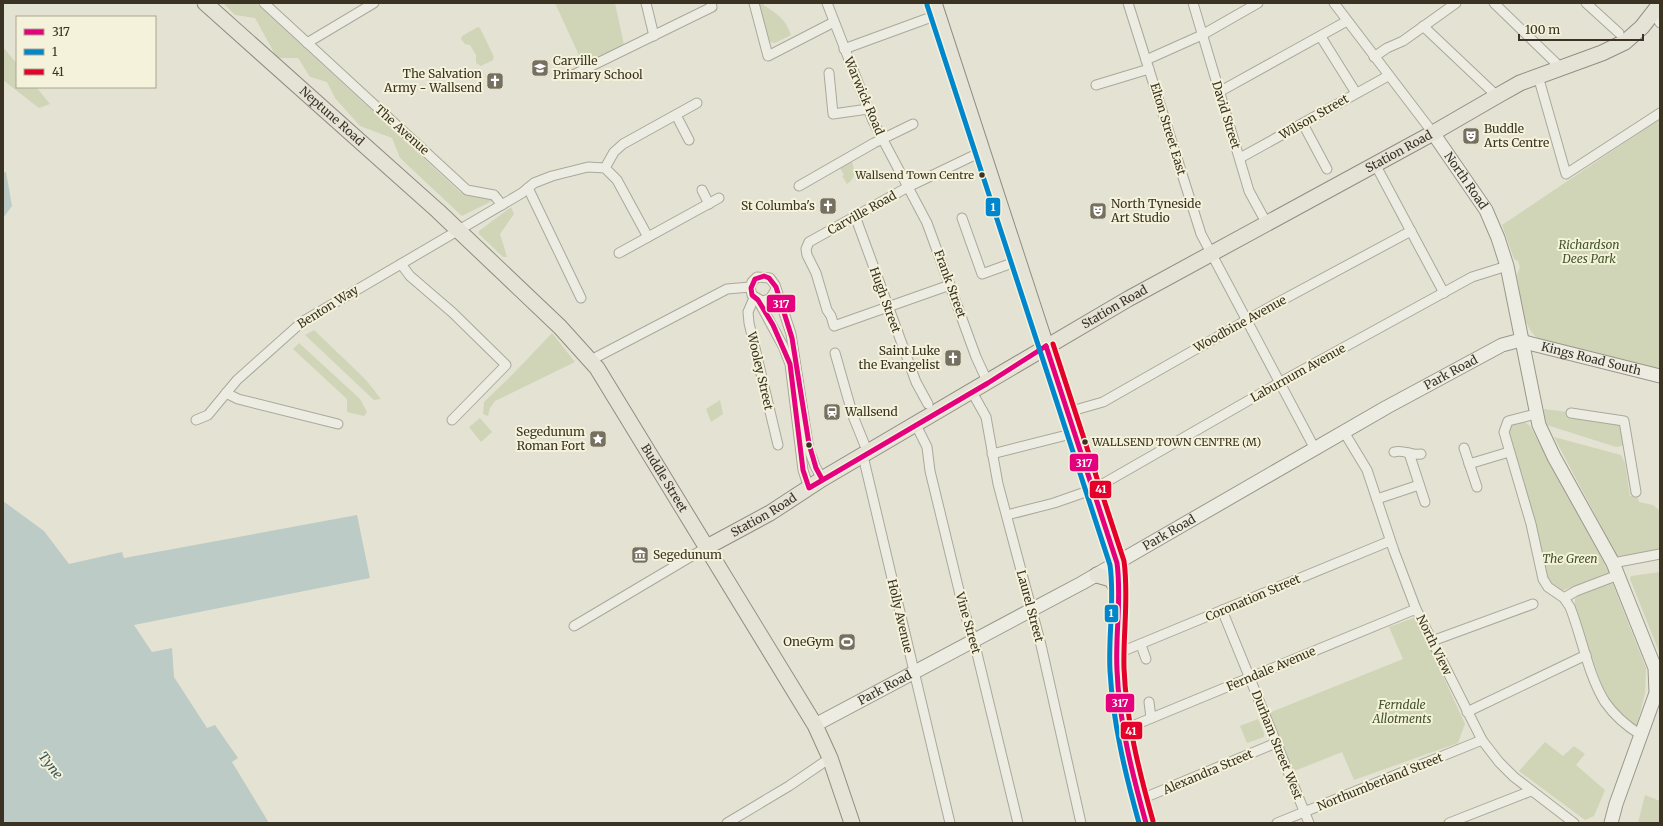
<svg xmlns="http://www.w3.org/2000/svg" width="1663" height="826" viewBox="0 0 1663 826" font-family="Merriweather,serif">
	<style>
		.green { fill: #cfd5b6 }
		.water { fill: #bccbc5 }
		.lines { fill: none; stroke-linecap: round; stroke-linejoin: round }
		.street-casing { stroke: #aaa89b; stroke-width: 11 }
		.secondary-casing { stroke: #9a978b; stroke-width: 15 }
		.primary-casing { stroke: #908d82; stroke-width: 17 }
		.street { stroke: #edece3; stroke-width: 9 }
		.secondary { stroke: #edece3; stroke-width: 13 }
		.primary { stroke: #e5e3d6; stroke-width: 15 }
		.bus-1-casing { stroke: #f4f2da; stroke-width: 8 }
		.bus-2-casing { stroke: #f4f2da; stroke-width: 8 }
		.bus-3-casing { stroke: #f4f2da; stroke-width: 8 }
		.bus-1 { stroke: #e5007d; stroke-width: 5 }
		.bus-2 { stroke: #0086cd; stroke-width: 5 }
		.bus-3 { stroke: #e4002b; stroke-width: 5 }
		.bus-dot { fill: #3a3222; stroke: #f4f2da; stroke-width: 1.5 }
		.labels { text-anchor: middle; stroke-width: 4; stroke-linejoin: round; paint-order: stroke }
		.bus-label { font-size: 11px; fill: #3a3222; stroke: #f4f2da; text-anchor: end }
		.poi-label { font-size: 12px; fill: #3a3222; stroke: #f4f2da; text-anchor: start }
		.street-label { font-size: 12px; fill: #3a3222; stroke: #f4f2da }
		.park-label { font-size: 12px; font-style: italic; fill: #42552a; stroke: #f4f2da }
		.water-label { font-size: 13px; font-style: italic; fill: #335459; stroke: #f4f2da }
		.line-badge { stroke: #f4f2da; stroke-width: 1.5 }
		.badge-label { font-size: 11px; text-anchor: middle; font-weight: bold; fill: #fff }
	</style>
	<rect width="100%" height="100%" fill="#e4e3d3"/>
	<g class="green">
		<path d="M 223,3 L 256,3 L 460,192 L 471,196 L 491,198 L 492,201 L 462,216 L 400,158 L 392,138 L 360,126 L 335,98 L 327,82 L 310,77 L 298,58 L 277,58 L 255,18 L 235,15 Z"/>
		<path d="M 555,3 L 615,3 L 624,45 L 583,64 Z"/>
		<path d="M 759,3 L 761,3 C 776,14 785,17 791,35 L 775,43 L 770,42 Z"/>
		<path d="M 478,27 L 480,28 L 494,57 L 493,60 L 481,66 L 476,63 L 476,55 L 470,45 L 465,44 L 461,39 L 462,36 Z"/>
		<path d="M 3,47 L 17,64 L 17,87 L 36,87 L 50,104 L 39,108 L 3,80 Z"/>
		<path d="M 1660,119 L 1660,368 L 1639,365 L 1540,340 C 1520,326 1521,298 1517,275 L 1520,267 L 1518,261 L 1514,259 L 1502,225 Z"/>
		<path d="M 852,162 C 855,171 856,178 847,184 L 842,176 L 844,175 L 840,168 Z"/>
		<path d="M 511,207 L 514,214 L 500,234 L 507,257 L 503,257 L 479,234 L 479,231 Z"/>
		<path d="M 314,330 L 366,380 L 381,399 L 374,400 L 305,335 Z"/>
		<path d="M 552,333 L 575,362 L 495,401 L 490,408 L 488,416 L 483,414 L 484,402 L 512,375 Z"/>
		<path d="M 299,343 L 360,399 L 367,412 L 364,416 L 347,412 L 347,399 L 293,349 Z"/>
		<path d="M 720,400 L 723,414 L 711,422 L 706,409 Z"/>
		<path d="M 1543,409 L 1569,412 L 1618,425 L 1624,434 L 1625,443 L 1622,446 L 1616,447 L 1547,425 Z"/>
		<path d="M 480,418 L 492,432 L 481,442 L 469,427 Z"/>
		<path d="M 1521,422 L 1526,423 L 1530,426 L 1609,572 L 1608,575 L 1561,591 L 1553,587 L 1545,574 L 1508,432 L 1512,425 Z"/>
		<path d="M 1554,437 L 1621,455 L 1625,463 L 1630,496 L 1637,496 L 1639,502 L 1653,505 L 1660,511 L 1660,551 L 1618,558 Z"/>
		<path d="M 1660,572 L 1660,654 L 1630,579 L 1631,576 Z"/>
		<path d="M 1612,582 L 1646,668 L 1645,693 L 1637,725 L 1634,726 L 1609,701 L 1604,692 L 1575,609 L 1575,599 L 1579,594 Z"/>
		<path d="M 1416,617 L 1465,724 L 1458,743 L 1354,780 L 1342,752 L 1292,772 L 1269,713 L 1403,659 L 1389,627 Z"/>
		<path d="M 1258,719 L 1264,733 L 1264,737 L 1247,743 L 1240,726 Z"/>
		<path d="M 1545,742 L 1563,756 L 1574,746 L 1585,754 L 1576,765 L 1605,790 L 1594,816 L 1585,820 L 1519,771 Z"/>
		<path d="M 1645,795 L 1660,801 L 1660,823 L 1638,823 Z"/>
	</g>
	<g class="water">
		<path d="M 6,172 L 12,206 L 3,218 L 3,173 Z"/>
		<path d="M 3,501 L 44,531 L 69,564 L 122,552 L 124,558 L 357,515 L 370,578 L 134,625 L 152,652 L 172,648 L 174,677 L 207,728 L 215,725 L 238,758 L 232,762 L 269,823 L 3,823 Z"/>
	</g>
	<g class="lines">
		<defs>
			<g id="street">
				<path d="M 264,3 L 467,190 L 494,195 L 502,205"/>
				<path d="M 646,3 L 654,36"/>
				<path d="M 754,3 L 768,56 L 834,22"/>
				<path d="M 827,3 L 873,121 L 927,223 L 976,357 L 988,383"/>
				<path d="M 1128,3 L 1201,234 L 1315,449"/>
				<path d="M 1193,3 L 1249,191 L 1267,224"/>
				<path d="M 1334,3 L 1433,133"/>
				<path d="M 1494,3 L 1561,68"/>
				<path d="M 1586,3 L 1619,33"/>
				<path d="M 1654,13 L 1660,23"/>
				<path d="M 1423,26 L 1497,96"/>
				<path d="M 1321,37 L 1356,93"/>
				<path d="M 307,43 L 374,3"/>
				<path d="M 844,49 L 937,15"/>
				<path d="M 1374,57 L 1387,48 L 1403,41 L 1456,3"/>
				<path d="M 1146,60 L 1202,35 L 1258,3"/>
				<path d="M 829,73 L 833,114 L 868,109"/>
				<path d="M 573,75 L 712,7 L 711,3"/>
				<path d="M 1538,76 L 1566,174 L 1660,113"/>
				<path d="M 1096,85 L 1149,69"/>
				<path d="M 1219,92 L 1347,21"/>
				<path d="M 676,115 L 689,140"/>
				<path d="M 1303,124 L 1327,169"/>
				<path d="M 1240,158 L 1388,76"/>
				<path d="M 1375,164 L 1444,293"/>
				<path d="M 605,168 L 614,152 L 623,144 L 697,103"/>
				<path d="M 799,186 L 874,143 L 913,124"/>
				<path d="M 528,188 L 581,298"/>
				<path d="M 702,190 L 709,204"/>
				<path d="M 855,216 L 916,382 L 928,404"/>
				<path d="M 962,218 L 982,274 L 1018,261"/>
				<path d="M 619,253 L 719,198"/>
				<path d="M 401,264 L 410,276 L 453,313 L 506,365 L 452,420"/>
				<path d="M 950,285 L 834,326 L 831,316 L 827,310 L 816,273 L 807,255 L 806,249 L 809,242 L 908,187 L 983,151"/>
				<path d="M 776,289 L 770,299 L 762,301 L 752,295 L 750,287 L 752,282 L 757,277 L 770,278 L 775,285 L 791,334 L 809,450 L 815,466 L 822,479"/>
				<path d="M 754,298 L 748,312 L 749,323 L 778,445"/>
				<path d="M 758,300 L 783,346 L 790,364 L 803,470 L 809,488"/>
				<path d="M 835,353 L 853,416 L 868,453"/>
				<path d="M 591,360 L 727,289 L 750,287"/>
				<path d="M 972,392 L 986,417 L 998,484 L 1041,645 L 1081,823"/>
				<path d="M 226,393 L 238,399 L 338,424"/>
				<path d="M 1068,412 L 1103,402 L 1275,304 L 1411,231"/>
				<path d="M 1571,413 L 1624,421 L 1636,492"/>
				<path d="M 1536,414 L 1508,421 L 1504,432 L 1531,524 L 1543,579 L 1548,587 L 1564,598 L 1570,607 C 1582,637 1588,675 1605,702 C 1614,715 1628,727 1641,735"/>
				<path d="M 196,420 L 208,415 L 237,380 L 302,322 L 522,193 L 534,183 L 552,176 L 588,167 L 605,168 L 617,180 L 648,237"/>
				<path d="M 916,425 L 927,447 L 930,471 L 964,611 L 974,641 L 1018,823"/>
				<path d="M 1344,432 L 1367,470 L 1394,551 L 1416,609 L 1482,740 L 1499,762 L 1514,777 L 1574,823"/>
				<path d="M 1464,448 L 1477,487"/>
				<path d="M 1394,452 C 1404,449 1411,456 1421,454"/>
				<path d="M 1409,453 L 1425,502"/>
				<path d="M 992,454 L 1075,433"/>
				<path d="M 863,456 L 950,823"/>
				<path d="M 1469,464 L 1509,452"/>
				<path d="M 1377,499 L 1419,485"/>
				<path d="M 1007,515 L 1054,503 L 1094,489 L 1279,383 L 1472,277 L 1507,266"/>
				<path d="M 1613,563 L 1660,554"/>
				<path d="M 1564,598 L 1576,591 L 1618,575"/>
				<path d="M 1222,610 L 1309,823"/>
				<path d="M 574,626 L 707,547"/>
				<path d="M 1432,641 L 1533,604"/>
				<path d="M 1141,645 L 1146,659"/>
				<path d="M 1116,654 L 1390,541"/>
				<path d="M 1149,702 L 1151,718"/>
				<path d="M 1467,712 L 1586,655"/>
				<path d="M 1125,729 L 1416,609"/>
				<path d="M 1139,800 L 1276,743"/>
				<path d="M 727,823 L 789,786 L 830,758"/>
				<path d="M 1277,823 L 1482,740"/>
				<path d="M 1449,823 L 1531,791"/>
			</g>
			<g id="secondary">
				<path id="s1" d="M 1433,133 L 1486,210 L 1498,238 L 1507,266 L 1539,425 L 1554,457 L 1613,563 L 1655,668 L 1656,693 L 1616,804 L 1611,823"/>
				<path id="s2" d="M 815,725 L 1082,583 L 1387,407 L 1502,345 L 1517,341 L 1528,343 L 1660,376"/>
			</g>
			<g id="primary">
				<path id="s3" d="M 205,3 L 438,211 L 560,327 L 597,368 L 815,725 L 830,758 L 852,823"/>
				<path d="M 934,3 L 1117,563 C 1124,599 1115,634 1117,670 C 1119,718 1133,776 1146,823"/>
				<path id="s4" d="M 707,547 L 770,513 L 822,479 L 1128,299 L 1433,133 L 1497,96 L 1520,83 L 1602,53 L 1625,42 L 1642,27 L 1660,4"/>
				<path d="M 1097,575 L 1111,579 L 1121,594"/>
			</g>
		</defs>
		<use href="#street" class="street-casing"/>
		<use href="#secondary" class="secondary-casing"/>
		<use href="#primary" class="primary-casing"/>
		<use href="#street" class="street"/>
		<use href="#secondary" class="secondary"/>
		<use href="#primary" class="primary"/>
		<defs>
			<g id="bus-1">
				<path d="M 1046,346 L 1117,563 C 1122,599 1115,634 1117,670 C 1119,722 1132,773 1146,823"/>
				<path d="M 822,479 L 816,468 L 809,444 L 792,338 L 776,287 L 769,278 L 764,276 L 755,279 L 751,288 L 752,295 L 758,300 L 773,325 L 790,364 L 803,470 L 809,488 L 988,383 L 1046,346"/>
			</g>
			<path id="bus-2" d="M 927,5 L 1110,565 C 1115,600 1108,635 1110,671 C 1113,723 1125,773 1139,823"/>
			<path id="bus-3" d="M 1053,344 L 1124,561 C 1129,597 1123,632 1124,668 C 1126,720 1139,771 1153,821"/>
		</defs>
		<use href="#bus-1" class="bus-1-casing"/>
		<use href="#bus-2" class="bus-2-casing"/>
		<use href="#bus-3" class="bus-3-casing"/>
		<use href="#bus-1" class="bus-1"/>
		<use href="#bus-2" class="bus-2"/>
		<use href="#bus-3" class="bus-3"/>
	</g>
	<defs>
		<symbol id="school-square" viewBox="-11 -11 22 22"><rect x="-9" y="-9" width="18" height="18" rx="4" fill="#767060" stroke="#f4f2da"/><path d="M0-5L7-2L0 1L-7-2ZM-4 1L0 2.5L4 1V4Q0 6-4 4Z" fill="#fff"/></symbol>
		<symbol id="church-square" viewBox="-11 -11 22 22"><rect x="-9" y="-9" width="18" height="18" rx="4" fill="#767060" stroke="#f4f2da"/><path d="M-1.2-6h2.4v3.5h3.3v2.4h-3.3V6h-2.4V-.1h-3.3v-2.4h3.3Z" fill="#fff"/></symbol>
		<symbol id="theatre-square" viewBox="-11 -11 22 22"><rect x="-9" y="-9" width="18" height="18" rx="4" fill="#767060" stroke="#f4f2da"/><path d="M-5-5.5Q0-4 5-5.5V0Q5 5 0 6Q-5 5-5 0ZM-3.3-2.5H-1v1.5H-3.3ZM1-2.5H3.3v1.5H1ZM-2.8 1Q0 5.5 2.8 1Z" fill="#fff"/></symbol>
		<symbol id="station-square" viewBox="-11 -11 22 22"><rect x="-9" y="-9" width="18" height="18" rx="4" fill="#767060" stroke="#f4f2da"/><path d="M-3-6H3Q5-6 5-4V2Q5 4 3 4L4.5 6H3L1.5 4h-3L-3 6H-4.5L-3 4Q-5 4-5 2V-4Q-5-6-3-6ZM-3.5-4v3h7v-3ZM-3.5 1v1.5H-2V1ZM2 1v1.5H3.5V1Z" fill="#fff"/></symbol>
		<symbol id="sight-square" viewBox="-11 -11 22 22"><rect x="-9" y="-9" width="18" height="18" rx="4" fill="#767060" stroke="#f4f2da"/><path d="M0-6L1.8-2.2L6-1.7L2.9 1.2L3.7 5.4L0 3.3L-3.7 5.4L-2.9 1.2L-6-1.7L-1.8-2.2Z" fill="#fff"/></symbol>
		<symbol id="museum-square" viewBox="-11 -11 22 22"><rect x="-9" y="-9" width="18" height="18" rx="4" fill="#767060" stroke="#f4f2da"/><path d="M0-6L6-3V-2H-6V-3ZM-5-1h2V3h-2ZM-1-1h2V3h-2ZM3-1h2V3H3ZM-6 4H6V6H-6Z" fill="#fff"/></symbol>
		<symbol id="stadium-square" viewBox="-11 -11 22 22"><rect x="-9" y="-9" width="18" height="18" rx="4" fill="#767060" stroke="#f4f2da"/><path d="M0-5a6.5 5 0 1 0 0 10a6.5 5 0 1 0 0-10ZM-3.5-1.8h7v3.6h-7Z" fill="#fff"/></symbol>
	</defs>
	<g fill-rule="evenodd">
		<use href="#school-square" x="530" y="58" width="20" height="20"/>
		<use href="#church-square" x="485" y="71" width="20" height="20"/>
		<use href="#theatre-square" x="1461" y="126" width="20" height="20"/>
		<use href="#church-square" x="818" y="196" width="20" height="20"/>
		<use href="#theatre-square" x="1088" y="201" width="20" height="20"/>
		<use href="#church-square" x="943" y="348" width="20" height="20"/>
		<use href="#station-square" x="822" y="402" width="20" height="20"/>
		<use href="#sight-square" x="588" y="429" width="20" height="20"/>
		<use href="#museum-square" x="630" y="545" width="20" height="20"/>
		<use href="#stadium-square" x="837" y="632" width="20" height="20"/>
	</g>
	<g class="bus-dot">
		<circle cx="982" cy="175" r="3.5"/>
		<circle cx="1085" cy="442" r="3.5"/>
		<circle cx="809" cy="445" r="3.5"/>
	</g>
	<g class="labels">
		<g class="bus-label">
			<text x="974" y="179">Wallsend Town Centre</text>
			<text x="1092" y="446" text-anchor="start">WALLSEND TOWN CENTRE (M)</text>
		</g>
		<g class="poi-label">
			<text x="553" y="65">Carville<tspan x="553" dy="14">Primary School</tspan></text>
			<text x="482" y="78" text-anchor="end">The Salvation<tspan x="482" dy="14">Army - Wallsend</tspan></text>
			<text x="1484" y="133">Buddle<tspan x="1484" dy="14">Arts Centre</tspan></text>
			<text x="1111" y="208">North Tyneside<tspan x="1111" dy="14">Art Studio</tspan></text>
			<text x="815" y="210" text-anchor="end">St Columba's</text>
			<text x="940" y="355" text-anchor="end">Saint Luke<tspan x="940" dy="14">the Evangelist</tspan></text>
			<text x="845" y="416">Wallsend</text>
			<text x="585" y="436" text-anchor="end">Segedunum<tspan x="585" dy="14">Roman Fort</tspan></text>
			<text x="653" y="559">Segedunum</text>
			<text x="834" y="646" text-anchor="end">OneGym</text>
		</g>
		<g class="street-label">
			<text transform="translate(864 96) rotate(67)" y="4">Warwick Road</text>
			<text transform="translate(1226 115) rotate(73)" y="4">David Street</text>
			<text dy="4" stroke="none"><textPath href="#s3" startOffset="170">Neptune Road</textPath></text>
			<text transform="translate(1314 117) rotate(-30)" y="4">Wilson Street</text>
			<text transform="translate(1168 129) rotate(73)" y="4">Elton Street East</text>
			<text transform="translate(402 130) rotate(42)" y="4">The Avenue</text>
			<text dy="4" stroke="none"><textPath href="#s4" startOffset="797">Station Road</textPath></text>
			<text dy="4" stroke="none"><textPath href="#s1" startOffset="58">North Road</textPath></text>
			<text transform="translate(862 213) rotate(-29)" y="4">Carville Road</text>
			<text transform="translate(950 284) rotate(70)" y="4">Frank Street</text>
			<text transform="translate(885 300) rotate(70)" y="4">Hugh Street</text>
			<text transform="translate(328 307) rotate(-32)" y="4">Benton Way</text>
			<text dy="4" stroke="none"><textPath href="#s4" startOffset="473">Station Road</textPath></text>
			<text transform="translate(1240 324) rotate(-29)" y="4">Woodbine Avenue</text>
			<text dy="4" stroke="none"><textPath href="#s2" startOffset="877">Kings Road South</textPath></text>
			<text transform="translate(760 371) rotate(77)" y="4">Wooley Street</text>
			<text dy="4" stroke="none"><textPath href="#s2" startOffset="727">Park Road</textPath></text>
			<text transform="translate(1298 373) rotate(-29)" y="4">Laburnum Avenue</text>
			<text dy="4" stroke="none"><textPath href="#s3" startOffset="665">Buddle Street</textPath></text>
			<text dy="4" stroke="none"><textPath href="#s4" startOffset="65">Station Road</textPath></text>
			<text dy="4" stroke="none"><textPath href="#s2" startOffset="403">Park Road</textPath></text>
			<text transform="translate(1253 598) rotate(-23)" y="4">Coronation Street</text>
			<text transform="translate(1030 606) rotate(75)" y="4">Laurel Street</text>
			<text transform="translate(900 616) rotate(77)" y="4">Holly Avenue</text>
			<text transform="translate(968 623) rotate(74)" y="4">Vine Street</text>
			<text transform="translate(1434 645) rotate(64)" y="4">North View</text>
			<text transform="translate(1271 669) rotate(-23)" y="4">Ferndale Avenue</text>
			<text dy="4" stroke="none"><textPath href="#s2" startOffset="79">Park Road</textPath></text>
			<text transform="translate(1277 745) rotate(68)" y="4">Durham Street West</text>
			<text transform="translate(1208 772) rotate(-23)" y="4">Alexandra Street</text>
			<text transform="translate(1380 782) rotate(-22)" y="4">Northumberland Street</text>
		</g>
		<g class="park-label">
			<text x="1589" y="249">Richardson<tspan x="1589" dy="14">Dees Park</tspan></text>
			<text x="1570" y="563">The Green</text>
			<text x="1402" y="709">Ferndale<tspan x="1402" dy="14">Allotments</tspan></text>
		</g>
		<g class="water-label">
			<text transform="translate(51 765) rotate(52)" y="5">Tyne</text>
		</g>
	</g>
	<g class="line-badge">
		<rect x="985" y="197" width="16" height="20" rx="4" fill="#0086cd"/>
		<rect x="766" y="294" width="30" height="19" rx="4" fill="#e5007d"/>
		<rect x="1069" y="453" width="30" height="19" rx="4" fill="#e5007d"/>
		<rect x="1089" y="480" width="23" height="19" rx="4" fill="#e4002b"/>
		<rect x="1104" y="604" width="15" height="19" rx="4" fill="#0086cd"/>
		<rect x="1105" y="693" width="30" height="20" rx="4" fill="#e5007d"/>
		<rect x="1120" y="721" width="23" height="19" rx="4" fill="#e4002b"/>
	</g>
	<g class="badge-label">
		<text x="993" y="211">1</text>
		<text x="781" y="308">317</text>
		<text x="1084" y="467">317</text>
		<text x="1101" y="493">41</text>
		<text x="1111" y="617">1</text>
		<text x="1120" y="707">317</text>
		<text x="1131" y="735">41</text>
	</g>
	<rect width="1663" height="826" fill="none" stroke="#3a3222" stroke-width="8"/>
	<rect x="16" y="16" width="140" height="72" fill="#f4f2da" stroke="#aaa590"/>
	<rect x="24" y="29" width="20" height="6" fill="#e5007d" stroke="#aaa590"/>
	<text x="52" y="36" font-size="12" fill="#3a3222">317</text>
	<rect x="24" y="49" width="20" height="6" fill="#0086cd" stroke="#aaa590"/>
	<text x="52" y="56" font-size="12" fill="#3a3222">1</text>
	<rect x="24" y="69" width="20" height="6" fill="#e4002b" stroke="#aaa590"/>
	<text x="52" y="76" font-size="12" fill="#3a3222">41</text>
	<path d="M1519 34v6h124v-6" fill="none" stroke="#3a3222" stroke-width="2"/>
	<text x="1525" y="34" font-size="12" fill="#3a3222" stroke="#f4f2da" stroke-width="3" paint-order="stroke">100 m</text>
</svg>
